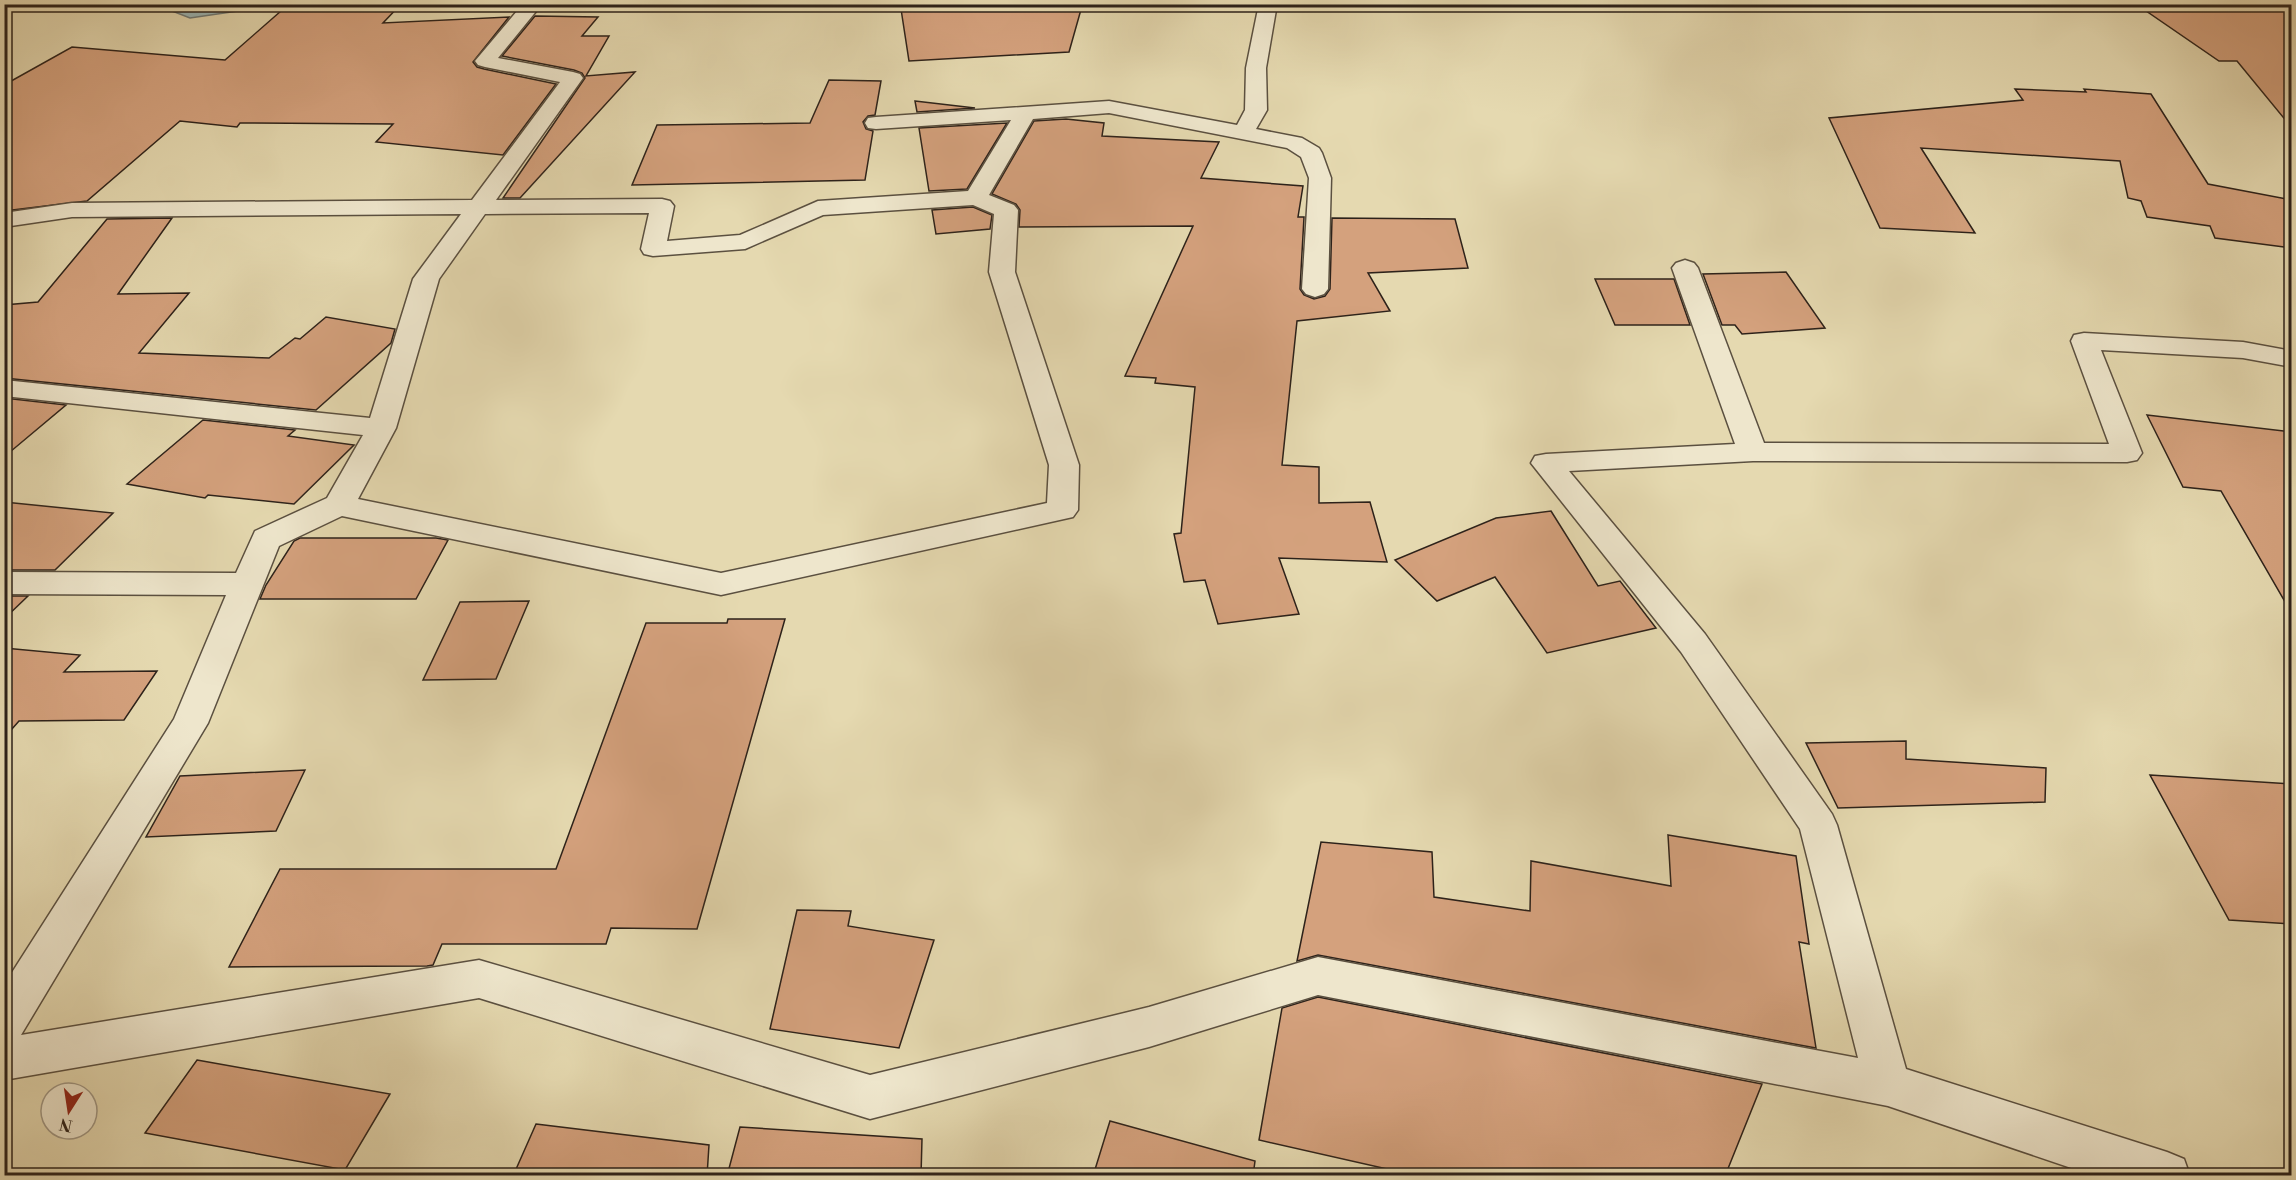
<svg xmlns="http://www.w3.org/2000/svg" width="2296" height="1180" viewBox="0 0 2296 1180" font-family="'Libre Bodoni',serif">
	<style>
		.water { fill: #9bb7b7; stroke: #6f7b78; stroke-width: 1.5 }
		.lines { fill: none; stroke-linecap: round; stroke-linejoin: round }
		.shore { stroke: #646c68; stroke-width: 1.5 }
		.building { fill: #d4a17d; stroke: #2d221a; stroke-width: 1.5 }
		.street-casing { stroke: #5b5040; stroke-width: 3 }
		.street { fill: #eee6cc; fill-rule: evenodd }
	</style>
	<rect width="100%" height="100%" fill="#e5d9b0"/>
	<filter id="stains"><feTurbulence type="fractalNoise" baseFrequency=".00333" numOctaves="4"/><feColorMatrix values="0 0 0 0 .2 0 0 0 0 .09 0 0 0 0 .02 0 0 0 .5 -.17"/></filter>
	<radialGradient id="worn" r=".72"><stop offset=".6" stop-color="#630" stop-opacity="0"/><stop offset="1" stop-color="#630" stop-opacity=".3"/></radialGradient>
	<path class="water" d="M 161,4 L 251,4 L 251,5 L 238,11 L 190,18 L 159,6 Z"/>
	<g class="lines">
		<path class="shore" d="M 172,4 L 191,11 L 237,4"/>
	</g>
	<g class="building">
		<path d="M 289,4 L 401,4 L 383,23 L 509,17 L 473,62 L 477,67 L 484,69 L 556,84 L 503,155 L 376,142 L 393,124 L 240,123 L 237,127 L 180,121 L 87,201 L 4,211 L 4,85 L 72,47 L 225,60 Z"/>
		<path d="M 1008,4 L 1082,6 L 1069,52 L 909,61 L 901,9 Z"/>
		<path d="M 2136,4 L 2292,4 L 2292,128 L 2237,61 L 2219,61 Z"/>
		<path d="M 535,16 L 598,17 L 582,36 L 609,36 L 586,76 L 635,72 L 520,198 L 503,198 L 585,78 L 582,73 L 574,70 L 502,56 Z"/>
		<path d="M 829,80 L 881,81 L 875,115 L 868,116 L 863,122 L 866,129 L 873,131 L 865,180 L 632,185 L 657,125 L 810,123 Z"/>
		<path d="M 2015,89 L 2086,92 L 2084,89 L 2151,94 L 2208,184 L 2292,200 L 2292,248 L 2215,238 L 2210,226 L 2147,217 L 2141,201 L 2128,198 L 2120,161 L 1921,148 L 1975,233 L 1880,228 L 1829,118 L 2023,100 Z"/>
		<path d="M 915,101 L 975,108 L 917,112 Z"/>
		<path d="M 1066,119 L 1104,123 L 1102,136 L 1219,142 L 1201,178 L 1303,186 L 1298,217 L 1304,217 L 1300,289 L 1304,295 L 1314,299 L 1325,296 L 1330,289 L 1332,218 L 1455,219 L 1468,268 L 1368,273 L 1390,311 L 1297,321 L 1282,465 L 1319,467 L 1319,503 L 1370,502 L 1387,562 L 1279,558 L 1299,614 L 1218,624 L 1205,580 L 1184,582 L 1174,534 L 1181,533 L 1195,387 L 1155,383 L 1156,378 L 1125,376 L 1193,226 L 1019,227 L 1020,210 L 1016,204 L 992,194 L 1034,121 Z"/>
		<path d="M 1007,123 L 967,189 L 929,191 L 919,128 Z"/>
		<path d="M 973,207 L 992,215 L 990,229 L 936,234 L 932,210 Z"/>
		<path d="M 172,218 L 118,294 L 189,293 L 139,353 L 269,358 L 295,338 L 300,339 L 326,317 L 395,329 L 391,343 L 316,410 L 4,378 L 4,305 L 38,302 L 107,219 Z"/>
		<path d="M 1786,272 L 1825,328 L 1742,334 L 1735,325 L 1722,325 L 1703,274 Z"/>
		<path d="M 1595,279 L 1674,279 L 1690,325 L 1615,325 Z"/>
		<path d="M 4,398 L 66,405 L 4,457 Z"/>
		<path d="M 2147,415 L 2292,432 L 2292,614 L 2221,491 L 2183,487 Z"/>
		<path d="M 203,420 L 295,430 L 288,436 L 354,445 L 294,504 L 208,495 L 205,498 L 127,484 Z"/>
		<path d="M 4,502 L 113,513 L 55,570 L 4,570 Z"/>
		<path d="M 1551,511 L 1598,586 L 1620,581 L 1656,628 L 1547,653 L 1495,577 L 1437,601 L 1395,560 L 1496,518 Z"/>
		<path d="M 300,538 L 436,538 L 448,540 L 416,599 L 260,599 L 266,585 L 294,541 Z"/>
		<path d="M 4,596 L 28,596 L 4,619 Z"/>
		<path d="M 529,601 L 496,679 L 423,680 L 460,602 Z"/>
		<path d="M 728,619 L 785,619 L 697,929 L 611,928 L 606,944 L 442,944 L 433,965 L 427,966 L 229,967 L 280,869 L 556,869 L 646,623 L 727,623 Z"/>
		<path d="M 4,648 L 80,655 L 64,672 L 157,671 L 124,720 L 19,721 L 4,738 Z"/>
		<path d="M 1906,741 L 1906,759 L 2046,768 L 2045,802 L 1838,808 L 1806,743 Z"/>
		<path d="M 305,770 L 276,831 L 146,837 L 180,776 Z"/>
		<path d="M 2150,775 L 2292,784 L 2292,924 L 2229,920 Z"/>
		<path d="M 1668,835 L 1796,856 L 1809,944 L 1799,942 L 1816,1048 L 1318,955 L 1297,961 L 1321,842 L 1432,852 L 1434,897 L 1530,911 L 1531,861 L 1671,886 Z"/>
		<path d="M 797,910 L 851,911 L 848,926 L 934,940 L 899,1048 L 770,1029 Z"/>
		<path d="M 1318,997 L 1762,1084 L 1725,1176 L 1418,1176 L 1259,1140 L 1282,1008 Z"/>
		<path d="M 197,1060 L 390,1094 L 345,1170 L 145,1133 Z"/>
		<path d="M 1110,1121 L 1255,1161 L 1253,1176 L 1093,1176 Z"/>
		<path d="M 536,1124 L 709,1145 L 707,1176 L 513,1176 Z"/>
		<path d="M 740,1127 L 922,1139 L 921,1176 L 727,1176 Z"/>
	</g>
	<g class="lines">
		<defs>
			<path id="street" d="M 523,4 L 542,4 L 498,58 L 573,72 L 580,74 L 583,78 L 496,200 L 662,199 L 670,201 L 674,206 L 667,241 L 740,235 L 818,201 L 968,191 L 1011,120 L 876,129 L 868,128 L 865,123 L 868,118 L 876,117 L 1109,101 L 1237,125 L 1245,110 L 1246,68 L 1259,4 L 1277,4 L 1266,68 L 1267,110 L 1256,129 L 1302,138 L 1319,148 L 1322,153 L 1331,178 L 1328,289 L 1324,294 L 1315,297 L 1306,294 L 1302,289 L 1309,178 L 1301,157 L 1287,148 L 1109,113 L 1033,119 L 989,195 L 1014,205 L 1018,210 L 1015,272 L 1079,465 L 1078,510 L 1073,517 L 721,595 L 342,516 L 279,546 L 208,723 L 21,1035 L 479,960 L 870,1075 L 1149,1007 L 1318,957 L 1858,1058 L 1800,829 L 1681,652 L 1531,463 L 1535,456 L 1546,454 L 1735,444 L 1672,268 L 1676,263 L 1685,260 L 1694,263 L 1698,268 L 1764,443 L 2109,444 L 2071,341 L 2074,335 L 2084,333 L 2243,342 L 2292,351 L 2292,367 L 2243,358 L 2101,350 L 2142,453 L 2137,460 L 2127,462 L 1753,461 L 1569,471 L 1705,634 L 1832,814 L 1837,825 L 1906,1069 L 2167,1152 L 2184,1159 L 2190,1176 L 2095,1176 L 1888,1106 L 1318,995 L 1149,1047 L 870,1119 L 479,998 L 4,1080 L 4,985 L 174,719 L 226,595 L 4,594 L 4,572 L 236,573 L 255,531 L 327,498 L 363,435 L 4,396 L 4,380 L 370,418 L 413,279 L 461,214 L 72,217 L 4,227 L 4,213 L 72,203 L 472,200 L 560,82 L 485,67 L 478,65 L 475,61 ZM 973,205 L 994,214 L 989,272 L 1049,465 L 1047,503 L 721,573 L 358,499 L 396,428 L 439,279 L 485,214 L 649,213 L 641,249 L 644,254 L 653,256 L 745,249 L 823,215 Z"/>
		</defs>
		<use href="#street" class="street-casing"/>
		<use href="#street" class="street"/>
	</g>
	<rect width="2296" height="1180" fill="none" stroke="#e5d9b0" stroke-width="24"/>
	<rect x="6" y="6" width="2284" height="1168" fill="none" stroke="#2d221a" stroke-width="3"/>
	<rect x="12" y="12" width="2272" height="1156" fill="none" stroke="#2d221a" stroke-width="1.5"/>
	<g transform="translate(69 1111) rotate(192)"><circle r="28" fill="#eee6cc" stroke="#a19885" stroke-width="1.5"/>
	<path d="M0-4.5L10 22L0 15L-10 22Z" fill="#8f2418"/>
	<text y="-9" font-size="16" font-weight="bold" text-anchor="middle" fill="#2d221a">N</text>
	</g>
	<rect width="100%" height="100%" filter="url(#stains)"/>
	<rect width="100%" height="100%" fill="url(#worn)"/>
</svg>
